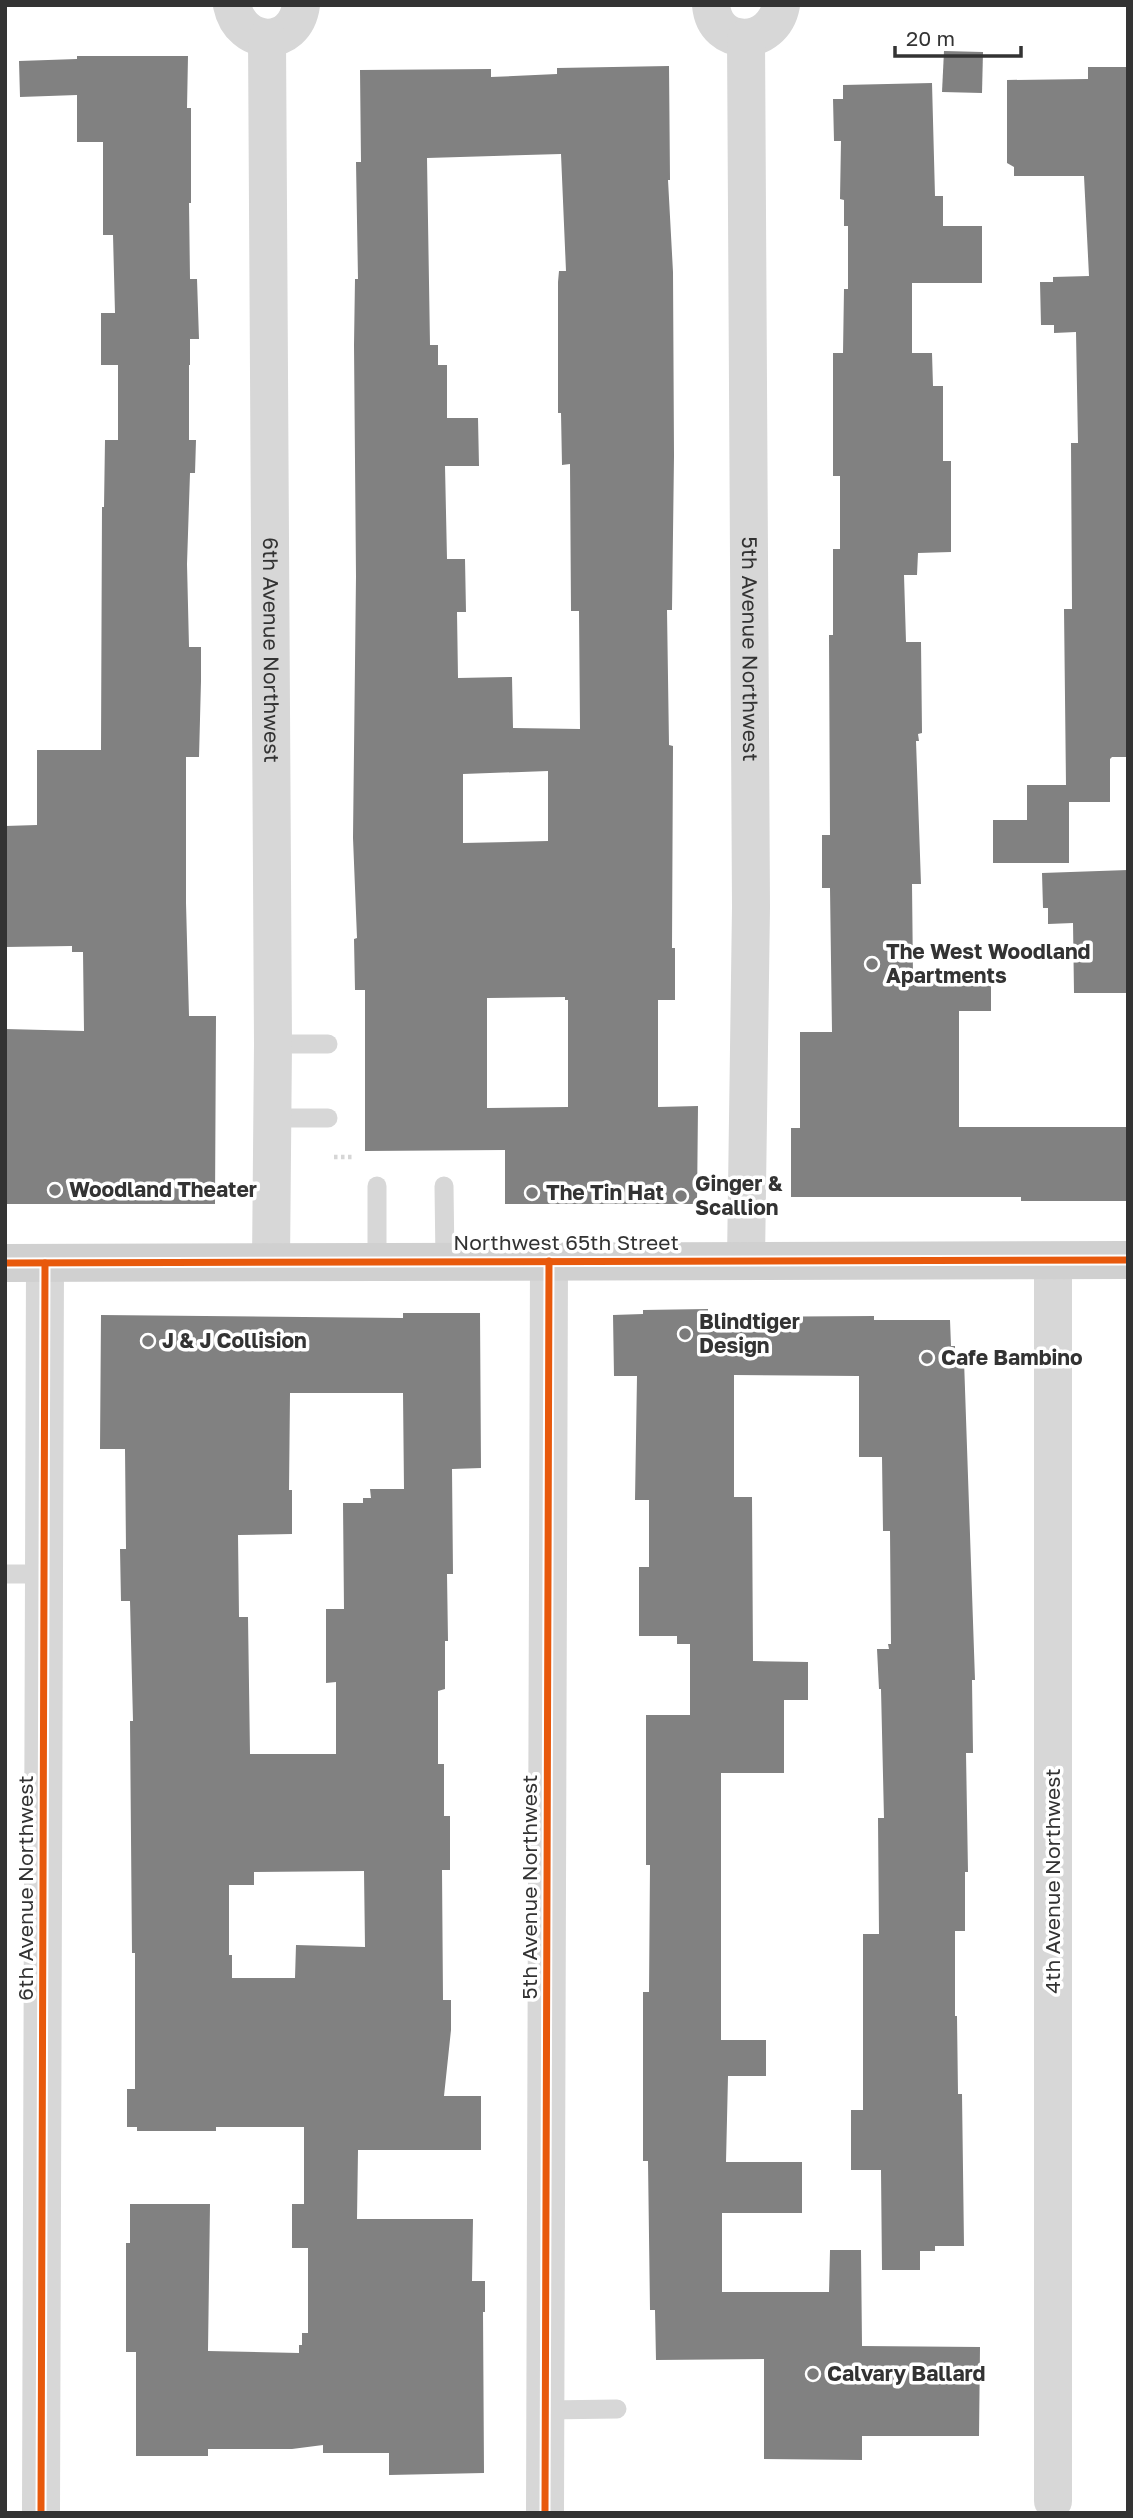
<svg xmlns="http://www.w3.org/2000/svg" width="1133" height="2518" viewBox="0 0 1133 2518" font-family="'Golos Text',sans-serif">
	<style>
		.building { fill: #818181; fill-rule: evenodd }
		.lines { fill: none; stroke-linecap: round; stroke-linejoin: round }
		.path { stroke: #d6d6d6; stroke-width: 4.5; stroke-dasharray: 3.5 3.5; stroke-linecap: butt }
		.lane { stroke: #d7d7d7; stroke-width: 19 }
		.street { stroke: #d7d7d7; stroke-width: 38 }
		.secondary { stroke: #d0d0d0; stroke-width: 38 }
		.cycleway-casing { stroke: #fff; stroke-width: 11 }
		.cycleway { stroke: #e8590c; stroke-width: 7 }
		.poi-dot { fill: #7a7a7a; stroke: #fff; stroke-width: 2.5 }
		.labels { text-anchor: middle; stroke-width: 7; stroke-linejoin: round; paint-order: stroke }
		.street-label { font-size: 21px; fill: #333; stroke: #fff }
		.poi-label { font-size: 21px; font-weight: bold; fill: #333; stroke: #fff; text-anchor: start }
	</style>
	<rect width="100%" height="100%" fill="#fff"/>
	<g class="building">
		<path d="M 944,51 L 983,52 L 982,93 L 942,92 Z"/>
		<path d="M 77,56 L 188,56 L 187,108 L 191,108 L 191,203 L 189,203 L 190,279 L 197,279 L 199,339 L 190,339 L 190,365 L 189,365 L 189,440 L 196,440 L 195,473 L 190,473 L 187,564 L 189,647 L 201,647 L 201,681 L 199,757 L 186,757 L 186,903 L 189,1016 L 216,1016 L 215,1204 L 5,1204 L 5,1029 L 84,1031 L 83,952 L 72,952 L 72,946 L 5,947 L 5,826 L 37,825 L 37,750 L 101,750 L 102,507 L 104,507 L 105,440 L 118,440 L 118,365 L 101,365 L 101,313 L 115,313 L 113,235 L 103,235 L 103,142 L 77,142 L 77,95 L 20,97 L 19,61 L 77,59 Z"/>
		<path d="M 669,66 L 670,180 L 668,180 L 673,272 L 674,456 L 672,610 L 667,610 L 669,745 L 673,746 L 672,948 L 675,948 L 675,1000 L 658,1000 L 658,1107 L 698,1106 L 697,1204 L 505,1204 L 505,1150 L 365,1151 L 365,990 L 355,990 L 354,939 L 357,938 L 353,838 L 356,576 L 354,345 L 355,279 L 358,279 L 356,162 L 361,162 L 360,70 L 491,69 L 491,77 L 557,74 L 557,68 ZM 561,154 L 566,271 L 559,271 L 558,282 L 558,413 L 561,413 L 562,465 L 570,464 L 571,611 L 579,611 L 580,729 L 513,728 L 512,677 L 458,678 L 457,612 L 466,612 L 465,559 L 447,559 L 445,466 L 479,466 L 478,418 L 447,418 L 447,365 L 438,365 L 438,345 L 430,345 L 427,158 ZM 548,771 L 548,841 L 463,843 L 463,774 ZM 565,997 L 565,1000 L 568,1000 L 568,1107 L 487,1108 L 487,998 Z"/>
		<path d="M 1088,67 L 1128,67 L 1128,757 L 1112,757 L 1110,759 L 1110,802 L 1069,802 L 1069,863 L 993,863 L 993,820 L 1027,820 L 1027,785 L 1066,785 L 1064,609 L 1072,609 L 1071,443 L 1078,443 L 1076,332 L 1054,333 L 1054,325 L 1041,325 L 1040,282 L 1053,282 L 1053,277 L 1089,276 L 1084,176 L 1014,176 L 1014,167 L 1007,163 L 1007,80 L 1088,79 Z"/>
		<path d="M 932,83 L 935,196 L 943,196 L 943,226 L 982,226 L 982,283 L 912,283 L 912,353 L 932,353 L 933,386 L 943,386 L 943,461 L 951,461 L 951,552 L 918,553 L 917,575 L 904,575 L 906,642 L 921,642 L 922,733 L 918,734 L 919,741 L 916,741 L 921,884 L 912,884 L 913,977 L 991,976 L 991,1011 L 959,1011 L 959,1127 L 1128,1127 L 1128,1201 L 1021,1201 L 1021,1197 L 791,1197 L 791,1128 L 800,1128 L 800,1032 L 832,1032 L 830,888 L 822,888 L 822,835 L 830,835 L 829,635 L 833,635 L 833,549 L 840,549 L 840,476 L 833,476 L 833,353 L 843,353 L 844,289 L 848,289 L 848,226 L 844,226 L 844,200 L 840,199 L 841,141 L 834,141 L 833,99 L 843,99 L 843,85 Z"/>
		<path d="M 1128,870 L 1128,993 L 1074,993 L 1073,923 L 1048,924 L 1048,908 L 1043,908 L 1042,873 Z"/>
		<path d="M 708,1309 L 708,1317 L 874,1316 L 874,1320 L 950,1320 L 951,1346 L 955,1346 L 955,1360 L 964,1360 L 975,1680 L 972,1680 L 973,1753 L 966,1753 L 968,1872 L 965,1872 L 965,1931 L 955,1931 L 955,2016 L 957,2016 L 958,2094 L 962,2094 L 964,2246 L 935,2246 L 935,2251 L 920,2251 L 920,2270 L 882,2270 L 881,2170 L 851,2170 L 851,2110 L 863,2110 L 863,1934 L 879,1934 L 878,1818 L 884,1818 L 881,1689 L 879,1689 L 877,1649 L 889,1649 L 888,1644 L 891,1644 L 890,1531 L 883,1531 L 882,1457 L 859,1457 L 859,1376 L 734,1375 L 734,1497 L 752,1497 L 753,1661 L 808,1662 L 808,1700 L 784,1700 L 784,1773 L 721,1773 L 721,2040 L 766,2040 L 766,2076 L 728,2076 L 726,2162 L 802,2162 L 802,2213 L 722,2213 L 722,2292 L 829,2292 L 830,2250 L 861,2250 L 862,2346 L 980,2347 L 979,2436 L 862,2436 L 862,2460 L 764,2459 L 764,2359 L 656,2360 L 655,2310 L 650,2310 L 648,2161 L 643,2161 L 643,1992 L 649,1992 L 650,1865 L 646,1865 L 646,1715 L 690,1715 L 690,1644 L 677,1644 L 677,1636 L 639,1636 L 639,1567 L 649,1567 L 649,1500 L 635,1500 L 637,1376 L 614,1376 L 613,1315 L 643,1314 L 643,1310 Z"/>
		<path d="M 403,1313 L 480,1313 L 481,1468 L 452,1469 L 453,1574 L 447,1574 L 448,1641 L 445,1641 L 445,1689 L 438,1691 L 438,1764 L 444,1764 L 444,1816 L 450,1816 L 450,1870 L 442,1870 L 443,2000 L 451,2000 L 451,2030 L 444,2096 L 481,2096 L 481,2150 L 358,2150 L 357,2219 L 473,2219 L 472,2281 L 485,2281 L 485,2312 L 483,2312 L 484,2473 L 389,2475 L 389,2453 L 323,2453 L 323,2445 L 292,2449 L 208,2449 L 208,2456 L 136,2456 L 136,2352 L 126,2352 L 126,2243 L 130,2243 L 130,2204 L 210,2204 L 208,2351 L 299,2353 L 299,2345 L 302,2345 L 302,2333 L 308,2333 L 308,2248 L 292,2248 L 292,2204 L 304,2204 L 304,2127 L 216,2127 L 216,2131 L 137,2131 L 137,2127 L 127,2127 L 127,2089 L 135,2089 L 135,1953 L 132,1953 L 130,1721 L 133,1721 L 130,1601 L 121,1601 L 120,1549 L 126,1549 L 125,1449 L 100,1449 L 101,1315 L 403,1318 ZM 290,1393 L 403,1393 L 404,1489 L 370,1489 L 371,1498 L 363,1498 L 363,1503 L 343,1503 L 344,1609 L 326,1609 L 326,1683 L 336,1682 L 336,1754 L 250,1754 L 248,1617 L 239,1617 L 238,1535 L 292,1534 L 292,1490 L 289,1490 ZM 364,1871 L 365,1947 L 296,1945 L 295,1978 L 232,1978 L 232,1955 L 229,1955 L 229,1885 L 254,1885 L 254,1872 Z"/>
	</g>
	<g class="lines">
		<path class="path" d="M 334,1157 L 355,1157"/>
		<g class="lane">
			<path d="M 273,1044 L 328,1044"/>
			<path d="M 273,1118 L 328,1118"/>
			<path d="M 377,1186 L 377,1262"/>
			<path d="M 444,1186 L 445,1261"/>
			<path d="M 5,1574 L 45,1574"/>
			<path d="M 546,2410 L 617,2409"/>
		</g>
		<g class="street">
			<path d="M 232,5 C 241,48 295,49 301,5"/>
			<path d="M 711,5 C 715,49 773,48 781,5"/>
			<path id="s1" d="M 267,38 L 273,1044 L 271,1262"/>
			<path id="s2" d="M 746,38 L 751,907 L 746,1260"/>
			<path d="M 1053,2501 L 1053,1261"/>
			<path d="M 41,2513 L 45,1263"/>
			<path d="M 545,2513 L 549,1261"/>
		</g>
		<path class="secondary" d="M 5,1263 L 1128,1260"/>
		<defs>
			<g id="cycleway">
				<path d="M 5,1263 L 1128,1260"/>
				<path d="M 41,2513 L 45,1263"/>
				<path d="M 545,2513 L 549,1261"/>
			</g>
		</defs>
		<use href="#cycleway" class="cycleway-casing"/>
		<use href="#cycleway" class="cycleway"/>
	</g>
	<g class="poi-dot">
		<circle cx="872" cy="964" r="7"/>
		<circle cx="55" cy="1190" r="7"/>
		<circle cx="532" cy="1193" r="7"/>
		<circle cx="681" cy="1196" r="7"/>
		<circle cx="685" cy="1334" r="7"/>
		<circle cx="148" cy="1341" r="7"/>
		<circle cx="927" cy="1358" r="7"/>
		<circle cx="813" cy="2374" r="7"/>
	</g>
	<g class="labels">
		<g class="street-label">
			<text dy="7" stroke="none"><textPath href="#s2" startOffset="611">5th Avenue Northwest</textPath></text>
			<text dy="7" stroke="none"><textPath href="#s1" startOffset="612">6th Avenue Northwest</textPath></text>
			<text x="566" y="1250">Northwest 65th Street</text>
			<text transform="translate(1053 1881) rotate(-90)" y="7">4th Avenue Northwest</text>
			<text transform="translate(530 1887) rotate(-90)" y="7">5th Avenue Northwest</text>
			<text transform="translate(26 1888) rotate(-90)" y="7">6th Avenue Northwest</text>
		</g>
		<g class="poi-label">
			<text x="886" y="959">The West Woodland<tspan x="886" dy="24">Apartments</tspan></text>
			<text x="695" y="1191">Ginger &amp;<tspan x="695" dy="24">Scallion</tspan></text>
			<text x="69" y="1197">Woodland Theater</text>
			<text x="546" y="1200">The Tin Hat</text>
			<text x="699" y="1329">Blindtiger<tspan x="699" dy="24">Design</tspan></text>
			<text x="162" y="1348">J &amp; J Collision</text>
			<text x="941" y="1365">Cafe Bambino</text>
			<text x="827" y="2381">Calvary Ballard</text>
		</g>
	</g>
	<rect width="1133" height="2518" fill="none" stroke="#333333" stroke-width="14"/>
	<path d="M895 46v10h126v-10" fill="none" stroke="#333333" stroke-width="3.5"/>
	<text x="906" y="46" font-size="21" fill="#333333" stroke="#ffffff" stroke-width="5" paint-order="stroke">20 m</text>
</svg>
